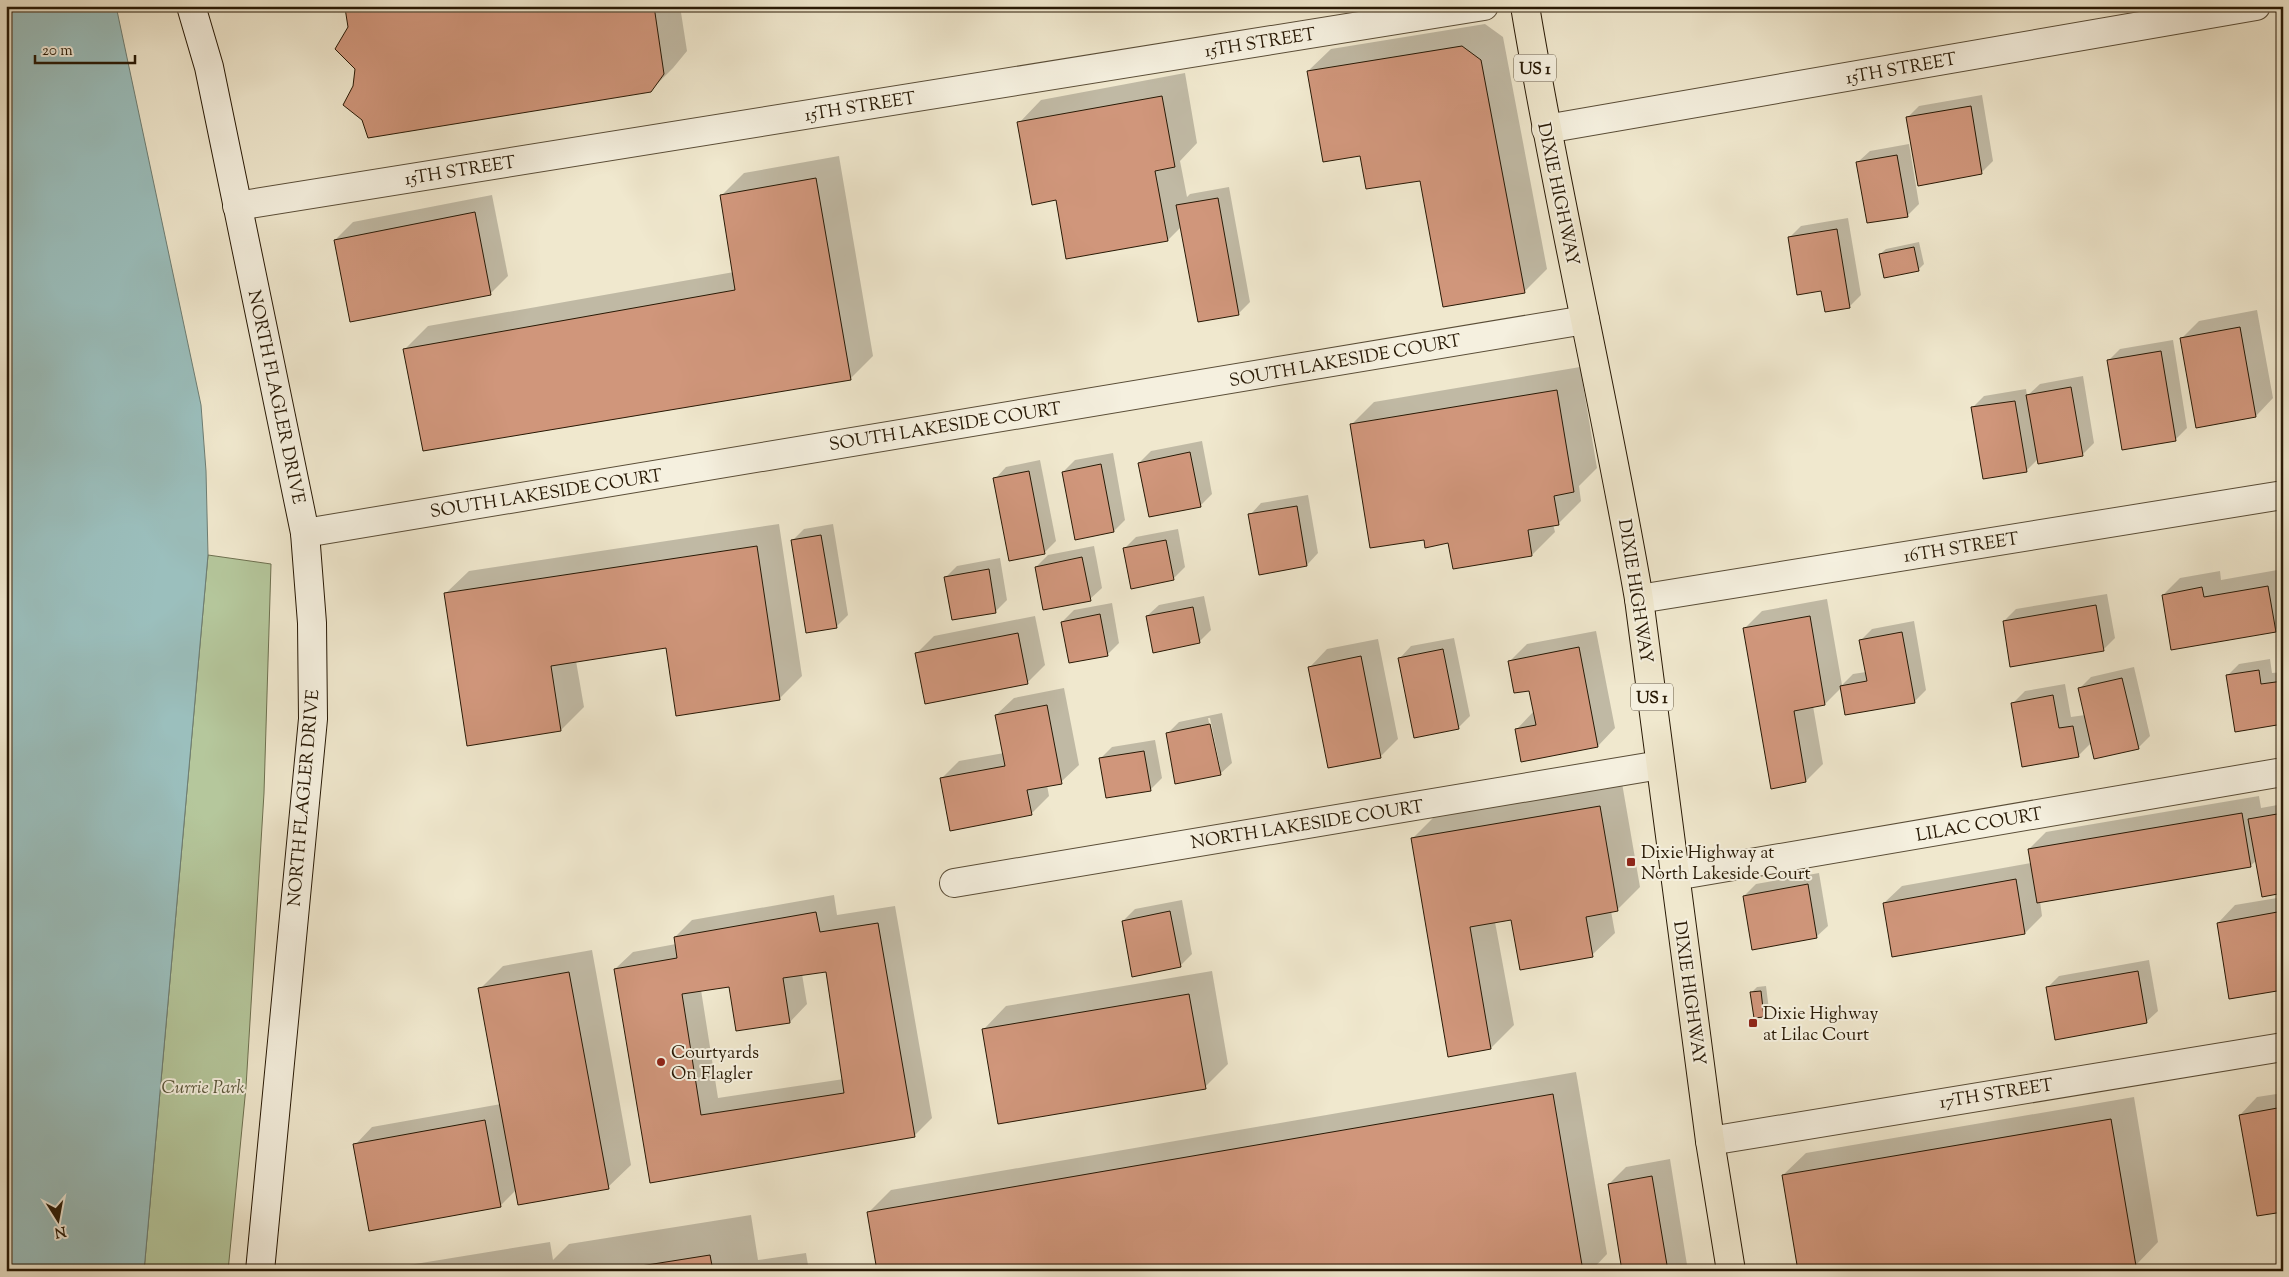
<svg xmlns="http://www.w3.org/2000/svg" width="2289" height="1277" viewBox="0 0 2289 1277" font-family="'Sorts Mill Goudy',serif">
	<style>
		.green { fill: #b5c79c; stroke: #6e7050 }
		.water { fill: #9bbfbd; stroke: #6d7d73 }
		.shadow { fill: #0003; fill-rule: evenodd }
		.building { fill: #d0967b; stroke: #281905; fill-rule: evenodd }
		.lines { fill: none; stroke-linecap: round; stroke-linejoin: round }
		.street-casing { stroke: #5a4d37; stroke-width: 30 }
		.secondary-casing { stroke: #281905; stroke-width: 30 }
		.primary-casing { stroke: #281905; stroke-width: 30 }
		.street { stroke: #f5f0df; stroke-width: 28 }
		.secondary { stroke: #f5f0df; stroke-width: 28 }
		.primary { stroke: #f0e8ce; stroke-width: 28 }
		.poi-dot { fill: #8f2418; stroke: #f5f0df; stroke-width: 2 }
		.labels { text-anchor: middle; stroke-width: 4; stroke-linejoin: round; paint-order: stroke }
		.shield { fill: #f5f0df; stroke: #665a46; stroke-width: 1 }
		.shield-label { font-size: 16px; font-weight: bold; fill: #281905 }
		.street-label { font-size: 18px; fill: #281905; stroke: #f5f0df }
		.poi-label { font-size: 18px; fill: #281905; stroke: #f5f0df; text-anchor: start }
		.park-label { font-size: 18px; font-style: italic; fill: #59563a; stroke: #f5f0df }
	</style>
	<rect width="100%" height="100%" fill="#f0e8ce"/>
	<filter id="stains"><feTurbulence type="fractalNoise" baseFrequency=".004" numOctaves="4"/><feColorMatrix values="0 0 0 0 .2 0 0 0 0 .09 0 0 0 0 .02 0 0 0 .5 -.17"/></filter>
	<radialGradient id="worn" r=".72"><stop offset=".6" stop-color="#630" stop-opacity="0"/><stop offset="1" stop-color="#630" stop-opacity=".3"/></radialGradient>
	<path class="green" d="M 208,555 L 271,564 L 264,793 L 246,1087 L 228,1271 L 144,1271 Z"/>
	<path class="water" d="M 6,6 L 116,6 L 201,405 L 206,471 L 208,555 L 144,1271 L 6,1271 Z"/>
	<g class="shadow">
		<path d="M 349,6 L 680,6 L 687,51 L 673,68 L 650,91 L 354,86 L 356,69 L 347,9 Z"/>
		<path d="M 1485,24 L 1503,37 L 1547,269 L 1524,292 L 1421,179 L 1361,155 L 1308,71 L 1331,49 Z"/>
		<path d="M 1185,73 L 1197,143 L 1180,161 L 1187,197 L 1190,194 L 1229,187 L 1250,302 L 1238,314 L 1182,226 L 1168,240 L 1019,123 L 1041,100 Z"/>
		<path d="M 1982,95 L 1993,161 L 1981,173 L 1907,118 L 1919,106 Z"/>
		<path d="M 1909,144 L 1919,204 L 1908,215 L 1858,162 L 1870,151 Z"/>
		<path d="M 839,156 L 873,356 L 850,379 L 405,349 L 428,326 L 734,272 L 721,196 L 744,173 Z"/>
		<path d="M 492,195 L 508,276 L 490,294 L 335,240 L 353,222 Z"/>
		<path d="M 1848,218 L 1861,295 L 1849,307 L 1823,290 L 1789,238 L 1801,226 Z"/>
		<path d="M 1919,242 L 1924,264 L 1919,269 L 1880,254 L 1886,249 Z"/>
		<path d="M 2257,310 L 2273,398 L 2256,416 L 2181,339 L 2199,321 Z"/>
		<path d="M 2173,340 L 2187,428 L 2175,440 L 2109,360 L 2120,349 Z"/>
		<path d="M 1580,367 L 1597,468 L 1579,486 L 1581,501 L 1558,524 L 1553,524 L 1555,532 L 1532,555 L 1425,538 L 1351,425 L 1374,402 Z"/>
		<path d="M 2083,376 L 2094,443 L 2082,455 L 2038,459 L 2026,471 L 1972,408 L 1984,396 L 2026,389 L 2027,396 L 2040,384 Z"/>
		<path d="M 1202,441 L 1212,494 L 1200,506 L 1139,463 L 1151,451 Z"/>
		<path d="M 1113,453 L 1125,520 L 1114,531 L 1063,472 L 1075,460 Z"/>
		<path d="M 1040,460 L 1056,541 L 1044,553 L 995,479 L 1006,467 Z"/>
		<path d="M 1308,495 L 1318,553 L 1307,565 L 1250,515 L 1261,503 Z"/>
		<path d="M 779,524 L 802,676 L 779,699 L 667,647 L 576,661 L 584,707 L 561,730 L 446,593 L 469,571 Z"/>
		<path d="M 833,524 L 848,615 L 836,627 L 792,541 L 804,529 Z"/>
		<path d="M 1178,529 L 1185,567 L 1173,579 L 1124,549 L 1136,537 Z"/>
		<path d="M 1094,546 L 1102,588 L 1090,599 L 1036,567 L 1048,555 Z"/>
		<path d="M 1000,558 L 1007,600 L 995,612 L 946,577 L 957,566 Z"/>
		<path d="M 2283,569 L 2283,623 L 2275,630 L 2163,595 L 2180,578 L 2220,571 L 2221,580 Z"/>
		<path d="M 2107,594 L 2115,638 L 2103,650 L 2004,621 L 2016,609 Z"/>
		<path d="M 1204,596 L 1211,630 L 1199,642 L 1147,616 L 1159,605 Z"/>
		<path d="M 1827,599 L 1842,685 L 1853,674 L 1866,672 L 1861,640 L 1872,629 L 1914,621 L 1926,690 L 1914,702 L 1841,688 L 1825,704 L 1813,706 L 1823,764 L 1806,781 L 1745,628 L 1762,611 Z"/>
		<path d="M 1112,603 L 1119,643 L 1108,654 L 1062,622 L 1074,610 Z"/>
		<path d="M 1035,616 L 1045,665 L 1027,683 L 917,653 L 934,636 Z"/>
		<path d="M 1596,631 L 1615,728 L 1598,746 L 1522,760 L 1516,730 L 1534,711 L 1530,689 L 1509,662 L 1527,644 Z"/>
		<path d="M 1454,638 L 1470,716 L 1458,728 L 1400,658 L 1411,646 Z"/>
		<path d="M 1378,639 L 1398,739 L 1380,757 L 1310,667 L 1327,649 Z"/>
		<path d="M 2270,659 L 2272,673 L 2283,672 L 2283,723 L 2227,676 L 2239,664 Z"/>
		<path d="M 2134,667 L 2150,736 L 2138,748 L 2091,743 L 2078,756 L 2013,703 L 2025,691 L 2065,684 L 2071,717 L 2085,715 L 2079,689 L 2091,677 Z"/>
		<path d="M 1064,688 L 1079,765 L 1061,782 L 1047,785 L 1049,796 L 1031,814 L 941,779 L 959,761 L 1004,753 L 996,715 L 1014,698 Z"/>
		<path d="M 1222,713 L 1232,763 L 1220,774 L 1167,734 L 1179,722 ZM 1208,718 L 1210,718 L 1220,767 L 1218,767 Z"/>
		<path d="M 1155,740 L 1162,778 L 1150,790 L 1100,759 L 1112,747 Z"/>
		<path d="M 1622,783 L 1640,887 L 1617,910 L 1611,911 L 1615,933 L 1592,955 L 1512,919 L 1495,922 L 1514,1025 L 1491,1048 L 1412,839 L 1435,816 Z"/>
		<path d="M 2259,796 L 2261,808 L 2283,804 L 2283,892 L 2257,860 L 2250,866 L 2040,901 L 2042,916 L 2025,933 L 1884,903 L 1902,886 L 2031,863 L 2029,849 L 2046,832 Z"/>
		<path d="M 1819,873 L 1828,926 L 1816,937 L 1744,896 L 1756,884 Z"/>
		<path d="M 834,895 L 837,915 L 895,906 L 932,1118 L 914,1136 L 651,1181 L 615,969 L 633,952 L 676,944 L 675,937 L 692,920 ZM 827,970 L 844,1079 L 718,1098 L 701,990 L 730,986 L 790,1022 L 807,1004 L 802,974 Z"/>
		<path d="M 2283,897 L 2283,989 L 2218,923 L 2235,905 Z"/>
		<path d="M 1182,900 L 1192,954 L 1180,966 L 1123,921 L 1135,909 Z"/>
		<path d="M 592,950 L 631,1165 L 608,1187 L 516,1190 L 500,1206 L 355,1145 L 372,1127 L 501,1104 L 480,989 L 503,966 Z"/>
		<path d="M 2149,960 L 2158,1011 L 2146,1022 L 2048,987 L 2059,976 Z"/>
		<path d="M 1212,971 L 1228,1064 L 1205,1087 L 984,1029 L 1006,1006 Z"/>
		<path d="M 1766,986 L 1769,1010 L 1764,1016 L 1755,1017 L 1751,993 L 1757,987 Z"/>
		<path d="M 1576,1072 L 1607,1254 L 1591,1271 L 878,1271 L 868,1213 L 891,1190 Z"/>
		<path d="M 2283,1093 L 2283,1211 L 2240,1115 L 2257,1097 Z"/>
		<path d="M 2134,1097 L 2158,1242 L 2136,1265 L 2123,1267 L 2123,1271 L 1800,1271 L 1783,1175 L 1806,1153 Z"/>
		<path d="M 1670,1159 L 1688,1271 L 1623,1271 L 1609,1184 L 1626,1167 Z"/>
		<path d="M 751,1215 L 758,1260 L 806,1253 L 809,1271 L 372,1271 L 550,1242 L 553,1260 L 569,1244 Z"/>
	</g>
	<g class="building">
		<path d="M 363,6 L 654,6 L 664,74 L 651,92 L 368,138 L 362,120 L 343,105 L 353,86 L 355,69 L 335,49 L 348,27 L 345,8 Z"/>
		<path d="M 1462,46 L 1481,60 L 1525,293 L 1443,307 L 1420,181 L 1366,189 L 1360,156 L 1323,162 L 1307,71 Z"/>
		<path d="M 1162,96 L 1175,167 L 1155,171 L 1168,241 L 1066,259 L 1056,200 L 1032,205 L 1017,122 Z"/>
		<path d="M 1971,106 L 1982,174 L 1918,186 L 1906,117 Z"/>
		<path d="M 1897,155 L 1908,217 L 1867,223 L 1856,162 Z"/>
		<path d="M 816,178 L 851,380 L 423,451 L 403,349 L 735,290 L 720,195 Z"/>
		<path d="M 1218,198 L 1239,315 L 1198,322 L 1176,205 Z"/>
		<path d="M 475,212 L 491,295 L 350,322 L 334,240 Z"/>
		<path d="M 1837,229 L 1850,308 L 1825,312 L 1821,291 L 1797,295 L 1788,237 Z"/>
		<path d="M 1914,247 L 1919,271 L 1884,278 L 1879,254 Z"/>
		<path d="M 2240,327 L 2256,417 L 2196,428 L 2180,338 Z"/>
		<path d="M 2161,351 L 2176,441 L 2122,450 L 2107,360 Z"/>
		<path d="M 2071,387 L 2083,456 L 2038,464 L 2026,395 Z"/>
		<path d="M 1557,390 L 1574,492 L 1554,496 L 1559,525 L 1528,530 L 1532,556 L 1453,569 L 1448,543 L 1425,548 L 1424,540 L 1370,548 L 1350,424 Z"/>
		<path d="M 2015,401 L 2027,472 L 1983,479 L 1971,407 Z"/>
		<path d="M 1190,452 L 1201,507 L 1149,517 L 1138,463 Z"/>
		<path d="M 1101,464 L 1114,532 L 1075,540 L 1062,472 Z"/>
		<path d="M 1029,471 L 1045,554 L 1009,561 L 993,478 Z"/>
		<path d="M 1297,506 L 1307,566 L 1259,575 L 1248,514 Z"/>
		<path d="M 821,535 L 837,628 L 806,633 L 791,540 Z"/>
		<path d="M 1166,540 L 1174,580 L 1131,589 L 1123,548 Z"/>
		<path d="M 757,546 L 780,700 L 676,716 L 666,648 L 551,666 L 561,731 L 467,746 L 444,593 Z"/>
		<path d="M 1082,557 L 1091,601 L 1043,610 L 1035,567 Z"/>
		<path d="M 989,569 L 996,613 L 952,620 L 944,577 Z"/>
		<path d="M 2268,586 L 2276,632 L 2171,650 L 2162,595 L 2202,587 L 2204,597 Z"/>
		<path d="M 2096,605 L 2104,651 L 2010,667 L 2003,621 Z"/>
		<path d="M 1193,607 L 1200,643 L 1153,653 L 1146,616 Z"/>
		<path d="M 1100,614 L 1108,656 L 1069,663 L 1061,622 Z"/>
		<path d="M 1810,616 L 1825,705 L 1794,711 L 1806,782 L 1771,789 L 1743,628 Z"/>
		<path d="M 1902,632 L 1915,703 L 1845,715 L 1840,686 L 1867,681 L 1859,640 Z"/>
		<path d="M 1018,633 L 1028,684 L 925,704 L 915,653 Z"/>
		<path d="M 1579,647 L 1598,747 L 1521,762 L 1515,729 L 1536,725 L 1529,691 L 1514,693 L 1508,661 Z"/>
		<path d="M 1443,649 L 1459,729 L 1414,738 L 1398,658 Z"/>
		<path d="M 1361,656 L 1381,758 L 1328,768 L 1308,667 Z"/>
		<path d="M 2259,670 L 2261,684 L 2283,681 L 2283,724 L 2235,732 L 2226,675 Z"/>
		<path d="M 2122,678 L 2139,749 L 2094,759 L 2078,688 Z"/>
		<path d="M 2053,695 L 2059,728 L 2073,726 L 2079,757 L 2022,767 L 2011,703 Z"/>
		<path d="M 1047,705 L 1062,784 L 1027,790 L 1032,815 L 950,831 L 940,778 L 1005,766 L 995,715 Z"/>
		<path d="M 1210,724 L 1221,775 L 1175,784 L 1166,733 Z"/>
		<path d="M 1144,751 L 1151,791 L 1106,798 L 1099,758 Z"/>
		<path d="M 1600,806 L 1618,911 L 1586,917 L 1593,957 L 1520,970 L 1511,920 L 1470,927 L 1491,1049 L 1448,1057 L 1411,838 Z"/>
		<path d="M 2242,813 L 2251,867 L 2037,903 L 2028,849 Z"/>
		<path d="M 2283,813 L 2283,893 L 2262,897 L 2248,819 Z"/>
		<path d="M 2016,879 L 2025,934 L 1892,957 L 1883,903 Z"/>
		<path d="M 1808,884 L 1817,938 L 1752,950 L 1743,896 Z"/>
		<path d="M 1170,911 L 1181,967 L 1132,977 L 1122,921 Z"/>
		<path d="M 2283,911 L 2283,990 L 2229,999 L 2217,923 Z"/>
		<path d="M 816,912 L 820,932 L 878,923 L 915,1137 L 650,1183 L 614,969 L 677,958 L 674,937 ZM 826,972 L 844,1093 L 701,1115 L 682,994 L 729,987 L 736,1031 L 790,1023 L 783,978 Z"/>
		<path d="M 2138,971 L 2147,1023 L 2055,1040 L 2046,987 Z"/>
		<path d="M 569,972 L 609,1189 L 518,1205 L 478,988 Z"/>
		<path d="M 1761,991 L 1764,1017 L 1754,1018 L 1750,992 Z"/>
		<path d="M 1189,994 L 1206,1089 L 998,1124 L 982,1029 Z"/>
		<path d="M 1553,1094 L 1583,1271 L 877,1271 L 867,1212 Z"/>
		<path d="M 2283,1107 L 2283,1212 L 2257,1216 L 2239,1115 Z"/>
		<path d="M 2111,1119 L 2136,1266 L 2107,1271 L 1798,1271 L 1782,1175 Z"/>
		<path d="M 485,1120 L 501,1207 L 369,1231 L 353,1144 Z"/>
		<path d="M 1652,1176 L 1668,1271 L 1622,1271 L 1608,1184 Z"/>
		<path d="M 710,1255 L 713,1271 L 609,1271 Z"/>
	</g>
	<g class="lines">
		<defs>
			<g id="street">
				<path d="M 1546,129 L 2256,6"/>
				<path d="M 237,206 L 1484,6"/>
				<path d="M 305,533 L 1585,320"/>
				<path d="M 1639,599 L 2283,495"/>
				<path d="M 1675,876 L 2283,772"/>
				<path d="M 954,883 L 1660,765"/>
				<path d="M 1710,1141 L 2283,1047"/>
			</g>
			<path id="secondary" d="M 191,6 L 209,67 L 305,533 L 312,623 L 313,719 L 260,1271"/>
			<path id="primary" d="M 1525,6 C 1558,205 1605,401 1639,599 L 1710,1141 L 1731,1271"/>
		</defs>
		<use href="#street" class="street-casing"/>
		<use href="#secondary" class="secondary-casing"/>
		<use href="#primary" class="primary-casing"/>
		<use href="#street" class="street"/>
		<use href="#secondary" class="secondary"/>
		<use href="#primary" class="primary"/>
	</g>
	<g class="poi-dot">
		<rect x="1626" y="857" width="10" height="10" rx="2.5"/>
		<rect x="1748" y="1018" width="10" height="10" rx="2.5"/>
		<circle cx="661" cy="1062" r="5"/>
	</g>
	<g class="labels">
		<g class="shield">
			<rect x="1514" y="54.5" width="42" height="27" rx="4"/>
			<rect x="1631" y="683.5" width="42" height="27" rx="4"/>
		</g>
		<g class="shield-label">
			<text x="1535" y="74">US 1</text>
			<text x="1652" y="703">US 1</text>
		</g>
		<g class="street-label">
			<text transform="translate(1260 42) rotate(-9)" y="6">15TH STREET</text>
			<text transform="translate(1901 68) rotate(-10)" y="6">15TH STREET</text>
			<text transform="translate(860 106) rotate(-9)" y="6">15TH STREET</text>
			<text transform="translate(460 170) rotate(-9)" y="6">15TH STREET</text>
			<text transform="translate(1559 194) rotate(78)" y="6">DIXIE HIGHWAY</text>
			<text transform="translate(1345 360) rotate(-10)" y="6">SOUTH LAKESIDE COURT</text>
			<text transform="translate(277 397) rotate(78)" y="6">NORTH FLAGLER DRIVE</text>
			<text transform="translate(945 426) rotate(-9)" y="6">SOUTH LAKESIDE COURT</text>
			<text transform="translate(546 493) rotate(-9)" y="6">SOUTH LAKESIDE COURT</text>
			<text transform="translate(1961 547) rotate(-9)" y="6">16TH STREET</text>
			<text transform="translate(1636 591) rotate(81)" y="6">DIXIE HIGHWAY</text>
			<text transform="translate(303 798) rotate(-85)" y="6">NORTH FLAGLER DRIVE</text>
			<text transform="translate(1307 824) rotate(-9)" y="6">NORTH LAKESIDE COURT</text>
			<text transform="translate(1979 824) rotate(-10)" y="6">LILAC COURT</text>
			<text transform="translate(1690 993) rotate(82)" y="6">DIXIE HIGHWAY</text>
			<text transform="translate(1996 1093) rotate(-9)" y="6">17TH STREET</text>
		</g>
		<g class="poi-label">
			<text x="1641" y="858">Dixie Highway at<tspan x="1641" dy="21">North Lakeside Court</tspan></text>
			<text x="1763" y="1019">Dixie Highway<tspan x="1763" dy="21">at Lilac Court</tspan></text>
			<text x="671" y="1058">Courtyards<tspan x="671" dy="21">On Flagler</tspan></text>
		</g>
		<g class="park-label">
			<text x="203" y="1093">Currie Park</text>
		</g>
	</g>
	<rect width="2289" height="1277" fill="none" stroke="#f0e8ce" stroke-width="25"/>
	<rect x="8" y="8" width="2274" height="1262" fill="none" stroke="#281905" stroke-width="2.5"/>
	<rect x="12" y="12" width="2264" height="1252" fill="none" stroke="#281905"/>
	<g transform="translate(58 1220) rotate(169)" stroke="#f5f0df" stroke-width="4" paint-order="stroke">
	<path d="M0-4L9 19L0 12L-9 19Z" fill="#281905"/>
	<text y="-8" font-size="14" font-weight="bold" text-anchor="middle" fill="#281905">N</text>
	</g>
	<path d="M35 55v8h100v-8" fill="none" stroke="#281905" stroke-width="2.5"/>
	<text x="42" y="55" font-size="15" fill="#281905" stroke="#f5f0df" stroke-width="4" paint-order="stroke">20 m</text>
	<rect width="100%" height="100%" filter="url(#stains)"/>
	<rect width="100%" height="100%" fill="url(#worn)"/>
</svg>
